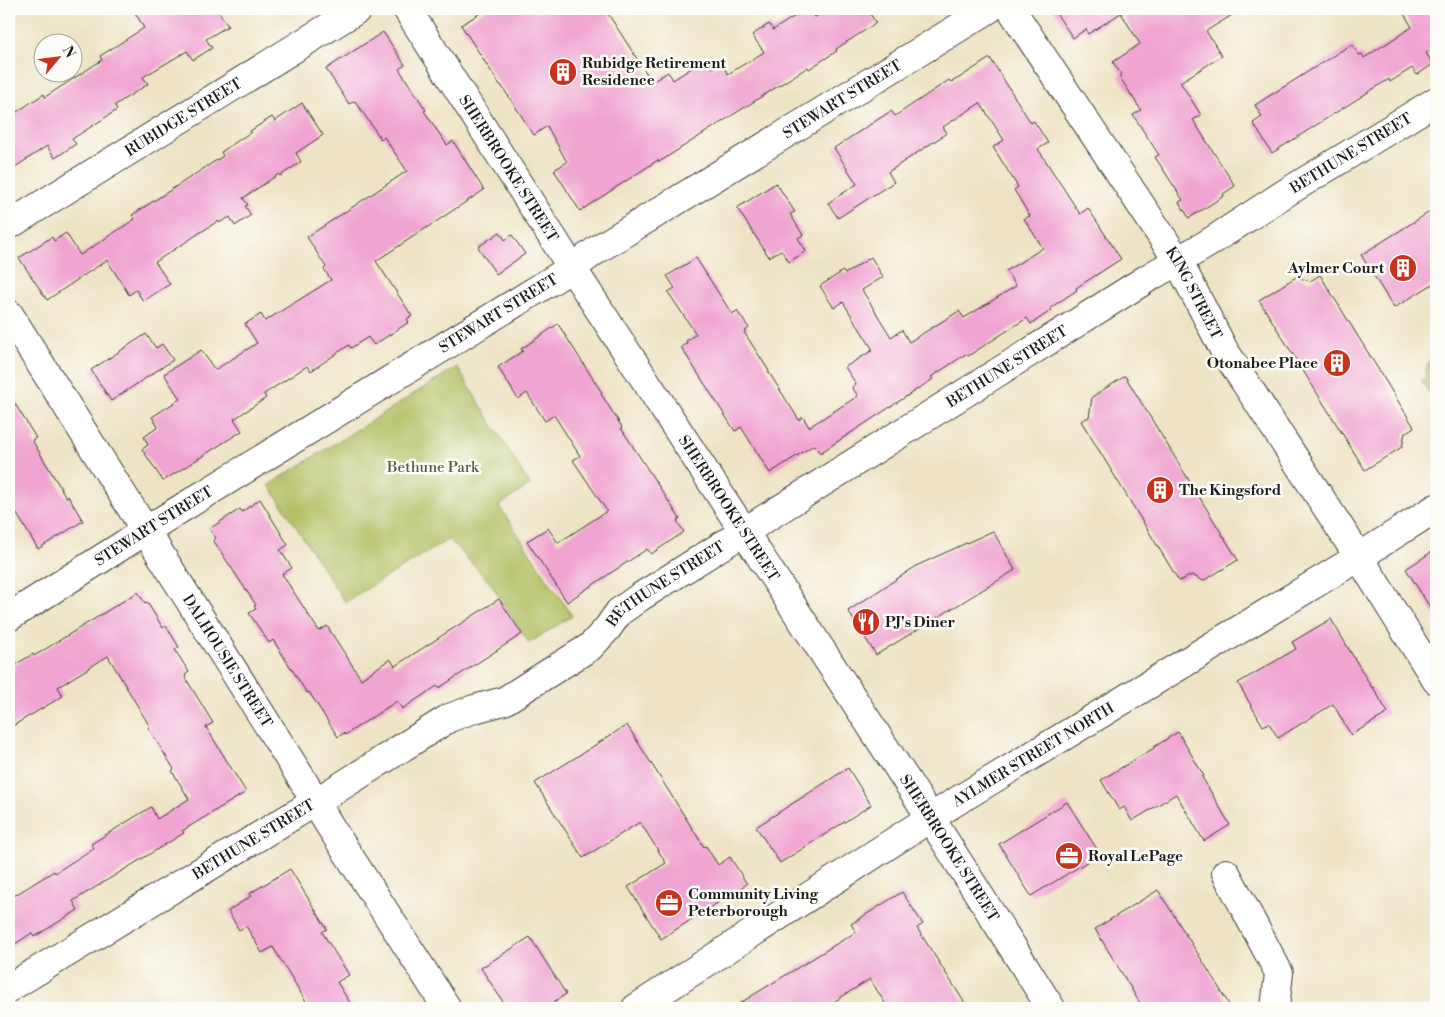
<svg xmlns="http://www.w3.org/2000/svg" width="1445" height="1017" viewBox="0 0 1445 1017" font-family="'Libre Bodoni',serif">
	<style>
		.green { fill: #b1be61; stroke: #666d3e }
		.building { fill: #f0a4d2 }
		.lines { fill: none; stroke-linecap: round; stroke-linejoin: round }
		.minor-casing { stroke: #3c3a35; stroke-width: 30 }
		.major-casing { stroke: #3c3a35; stroke-width: 30 }
		.minor { stroke: #fff; stroke-width: 28 }
		.major { stroke: #fff; stroke-width: 28 }
		.labels { text-anchor: middle; stroke-width: 5; stroke-linejoin: round; paint-order: stroke }
		.poi-label { font-size: 15px; font-weight: bold; fill: #1c1c1c; stroke: #fdfcf7; text-anchor: start }
		.street-label { font-size: 15px; fill: #1c1c1c; stroke: #fdfcf7 }
		.park-label { font-size: 15px; fill: #585d38; stroke: #fdfcf7 }
	</style>
	<rect width="100%" height="100%" fill="#fdfcf7"/>
	<filter id="ink" filterUnits="userSpaceOnUse"><feTurbulence type="fractalNoise" baseFrequency=".02" numOctaves="2"/><feDisplacementMap in="SourceGraphic" scale="10" xChannelSelector="R" yChannelSelector="G"/><feConvolveMatrix kernelMatrix="1 2 1 2 8 2 1 2 1" color-interpolation-filters="sRGB"/></filter>
	<filter id="wash" filterUnits="userSpaceOnUse"><feTurbulence type="fractalNoise" baseFrequency=".0096" numOctaves="4" result="noise"/><feDisplacementMap in="SourceGraphic" scale="20" xChannelSelector="R" yChannelSelector="G"/><feGaussianBlur stdDeviation="1.12" result="paint"/><feColorMatrix in="noise" values="0 0 0 0 0 0 0 0 0 0 0 0 0 0 0 0 0 1.4 0 .05"/><feComposite in="paint" operator="in"/></filter>
	<g filter="url(#wash)">
		<rect width="100%" height="100%" fill="#eee3c4"/>
		<g class="green">
			<path d="M 1436,353 L 1436,403 L 1421,380 L 1426,377 C 1426,366 1428,360 1436,353 Z"/>
			<path d="M 457,367 L 530,485 L 499,506 L 572,616 L 529,643 L 491,584 L 449,539 L 345,602 L 269,485 Z"/>
		</g>
		<g id="blocks">
			<g class="building">
				<path d="M 133,9 L 217,9 L 228,26 L 206,39 L 212,48 L 193,60 L 187,51 L 143,77 L 148,84 L 115,105 L 117,110 L 72,139 L 76,144 L 55,158 L 47,146 L 9,171 L 9,117 L 44,94 L 45,97 L 102,60 L 100,56 L 144,28 Z"/>
				<path d="M 487,9 L 605,9 L 652,82 L 668,72 L 673,80 L 706,59 L 712,68 L 721,63 L 728,74 L 764,52 L 752,35 L 769,24 L 773,30 L 806,9 L 810,9 L 815,17 L 828,9 L 867,9 L 876,23 L 836,49 L 837,51 L 809,69 L 808,67 L 659,162 L 658,160 L 580,211 L 554,170 L 567,162 L 547,126 L 534,135 L 501,85 L 500,85 L 461,25 Z"/>
				<path d="M 1053,9 L 1242,9 L 1206,31 L 1222,56 L 1180,82 L 1201,115 L 1193,120 L 1235,186 L 1223,194 L 1224,196 L 1189,218 L 1179,202 L 1183,200 L 1155,157 L 1159,155 L 1133,115 L 1141,110 L 1119,76 L 1121,74 L 1113,62 L 1140,44 L 1121,13 L 1088,34 L 1086,29 L 1073,38 Z"/>
				<path d="M 1401,9 L 1436,9 L 1436,46 L 1426,53 L 1433,64 L 1417,75 L 1412,68 L 1390,82 L 1389,79 L 1272,153 L 1253,123 L 1262,117 L 1255,105 L 1352,44 L 1359,55 L 1362,54 L 1364,58 L 1412,27 Z"/>
				<path d="M 383,32 L 405,65 L 399,69 L 426,110 L 424,111 L 447,145 L 453,141 L 484,190 L 376,261 L 412,316 L 407,319 L 409,322 L 374,345 L 368,337 L 351,348 L 349,345 L 311,371 L 307,366 L 264,394 L 266,398 L 234,419 L 242,431 L 163,481 L 142,449 L 148,445 L 144,437 L 158,427 L 152,417 L 180,399 L 164,374 L 201,350 L 215,370 L 257,343 L 245,324 L 261,314 L 265,321 L 331,280 L 324,269 L 326,267 L 307,237 L 407,171 L 384,137 L 381,139 L 355,101 L 349,104 L 326,69 Z"/>
				<path d="M 990,58 L 1031,123 L 1034,121 L 1048,143 L 1038,149 L 1080,214 L 1088,208 L 1121,259 L 1076,288 L 1077,290 L 1050,308 L 1052,310 L 1031,324 L 1027,318 L 968,356 L 966,354 L 931,377 L 933,379 L 820,453 L 814,445 L 770,473 L 741,427 L 735,431 L 681,347 L 687,343 L 686,341 L 696,334 L 668,292 L 675,288 L 667,276 L 696,258 L 732,314 L 737,311 L 749,328 L 744,332 L 769,371 L 768,371 L 799,420 L 803,417 L 809,427 L 858,396 L 852,387 L 856,384 L 845,367 L 873,350 L 843,302 L 834,308 L 820,286 L 843,271 L 845,274 L 871,257 L 883,277 L 862,290 L 891,337 L 902,330 L 909,342 L 959,311 L 964,318 L 1016,286 L 1006,271 L 1043,248 L 1024,219 L 1030,216 L 1014,190 L 1018,187 L 993,147 L 1004,140 L 980,103 L 943,127 L 947,133 L 888,172 L 894,182 L 838,218 L 828,203 L 857,184 L 834,148 L 891,111 L 895,116 L 949,80 L 951,82 L 959,78 Z"/>
				<path d="M 302,103 L 323,135 L 296,153 L 301,162 L 280,176 L 279,174 L 243,198 L 248,205 L 245,206 L 251,215 L 235,226 L 230,217 L 219,223 L 218,221 L 155,262 L 170,284 L 143,301 L 136,290 L 129,295 L 107,260 L 47,300 L 19,258 L 52,237 L 54,241 L 66,233 L 80,255 L 135,219 L 132,215 L 223,156 L 221,152 L 251,132 L 250,131 L 272,117 L 275,121 Z"/>
				<path d="M 776,183 L 795,212 L 790,214 L 803,235 L 798,238 L 806,251 L 789,262 L 781,250 L 769,257 L 737,208 Z"/>
				<path d="M 1436,208 L 1436,282 L 1394,308 L 1361,255 Z"/>
				<path d="M 500,232 L 505,240 L 512,235 L 525,254 L 496,274 L 478,247 Z"/>
				<path d="M 1320,275 L 1414,427 L 1405,433 L 1402,447 L 1365,470 L 1259,300 L 1296,277 L 1310,281 Z"/>
				<path d="M 558,324 L 602,393 L 601,394 L 622,427 L 621,428 L 680,519 L 677,521 L 684,532 L 651,554 L 647,549 L 567,602 L 527,541 L 548,528 L 558,543 L 607,511 L 573,460 L 580,456 L 554,415 L 545,421 L 527,393 L 518,399 L 498,367 L 523,351 L 521,349 Z"/>
				<path d="M 146,334 L 156,348 L 162,344 L 173,360 L 111,401 L 91,370 Z"/>
				<path d="M 1125,376 L 1238,560 L 1203,581 L 1192,575 L 1179,581 L 1081,421 L 1089,417 L 1092,397 Z"/>
				<path d="M 9,394 L 36,438 L 32,440 L 66,497 L 68,496 L 83,521 L 38,549 L 9,501 Z"/>
				<path d="M 260,499 L 288,545 L 280,550 L 292,568 L 282,574 L 319,631 L 327,626 L 361,679 L 390,659 L 395,666 L 499,599 L 522,634 L 439,688 L 437,686 L 402,709 L 397,701 L 345,735 L 344,733 L 338,737 L 309,692 L 307,693 L 273,640 L 269,643 L 249,613 L 256,609 L 254,606 L 256,605 L 213,540 L 216,538 L 209,529 L 240,509 L 242,512 Z"/>
				<path d="M 993,531 L 1015,570 L 876,655 L 848,611 L 918,565 Z"/>
				<path d="M 1436,549 L 1436,617 L 1406,569 Z"/>
				<path d="M 138,592 L 145,603 L 147,602 L 163,628 L 166,626 L 179,647 L 175,650 L 189,672 L 185,675 L 186,677 L 185,677 L 213,723 L 206,727 L 246,792 L 182,831 L 184,833 L 73,901 L 78,910 L 34,937 L 32,933 L 9,948 L 9,899 L 54,871 L 55,873 L 94,848 L 91,844 L 151,807 L 157,819 L 189,799 L 172,771 L 174,769 L 148,728 L 150,727 L 108,656 L 58,687 L 63,696 L 9,728 L 9,674 L 16,670 L 13,666 L 33,654 L 34,656 Z"/>
				<path d="M 1331,619 L 1372,688 L 1373,687 L 1388,713 L 1351,735 L 1333,704 L 1278,738 L 1269,723 L 1263,726 L 1238,683 L 1296,649 L 1292,642 Z"/>
				<path d="M 627,725 L 704,847 L 706,846 L 718,865 L 730,857 L 747,884 L 661,939 L 628,887 L 666,863 L 640,822 L 583,858 L 535,783 Z"/>
				<path d="M 1178,732 L 1204,776 L 1202,777 L 1230,825 L 1204,841 L 1176,794 L 1132,821 L 1124,807 L 1119,810 L 1101,780 L 1154,748 L 1154,747 Z"/>
				<path d="M 848,768 L 871,805 L 780,863 L 756,827 Z"/>
				<path d="M 1067,802 L 1100,854 L 1031,896 L 999,844 Z"/>
				<path d="M 290,869 L 327,929 L 322,932 L 349,975 L 337,982 L 353,1008 L 310,1008 L 273,947 L 262,953 L 246,926 L 239,930 L 228,911 L 251,896 L 249,894 Z"/>
				<path d="M 1158,890 L 1215,981 L 1231,1008 L 1143,1008 L 1095,929 Z"/>
				<path d="M 902,892 L 923,924 L 917,928 L 968,1008 L 888,1008 L 870,979 L 824,1008 L 732,1008 L 856,932 L 851,924 Z"/>
				<path d="M 530,937 L 566,994 L 544,1008 L 507,1008 L 481,968 Z"/>
			</g>
		</g>
	</g>
	<g filter="url(#ink)">
		<use href="#blocks" fill-opacity="0" stroke="#3c3a35" stroke-width="1"/>
		<g class="lines">
			<defs>
				<g id="minor">
					<path id="s1" d="M 1011,9 L 1178,261 L 1224,350 L 1359,557 L 1436,680"/>
					<path id="s2" d="M 9,314 L 300,776 L 328,823 L 447,1008"/>
					<path id="s3" d="M 9,617 L 169,516 L 572,268 L 598,249 L 989,9"/>
					<path d="M 1226,873 L 1279,973 L 1275,1008"/>
					<path id="s4" d="M 9,988 L 340,787 L 449,718 L 474,709 L 504,701 L 590,647 L 607,629 L 619,612 L 640,597 L 1148,278 L 1207,244 L 1284,194 L 1436,101"/>
					<path id="s5" d="M 636,1008 L 952,804 L 1359,557 L 1436,508"/>
				</g>
				<g id="major">
					<path id="s6" d="M 407,9 L 572,268 L 914,792 L 1051,1008"/>
					<path id="s7" d="M 9,225 L 358,9"/>
				</g>
			</defs>
			<use href="#minor" class="minor-casing"/>
			<use href="#major" class="major-casing"/>
			<use href="#minor" class="minor"/>
			<use href="#major" class="major"/>
		</g>
	</g>
	<defs>
		<symbol id="building-disc" viewBox="-11 -11 22 22"><circle r="9.5" fill="#c8321e" stroke="#fdfcf7"/><path d="M-4-6H4V6H1V3H-1V6H-4ZM-2.5-4.3h1.7v1.8h-1.7ZM.8-4.3h1.7v1.8H.8ZM-2.5-1h1.7V.8h-1.7ZM.8-1h1.7V.8H.8Z" fill="#fff"/></symbol>
		<symbol id="restaurant-disc" viewBox="-11 -11 22 22"><circle r="9.5" fill="#c8321e" stroke="#fdfcf7"/><path d="M-5-6h1v4h1v-4h1v4h1v-4h1v5L-1.5 .5V6h-2V.5L-5-1ZM5-6V6H3V1.5H1.5Q1.5-4 5-6Z" fill="#fff"/></symbol>
		<symbol id="office-disc" viewBox="-11 -11 22 22"><circle r="9.5" fill="#c8321e" stroke="#fdfcf7"/><path d="M-6-3h4V-5.5h4V-3h4V5H-6ZM-1-4.5V-3h2v-1.5ZM-6 0V1H6V0Z" fill="#fff"/></symbol>
	</defs>
	<g fill-rule="evenodd">
		<use href="#building-disc" x="547" y="56" width="32" height="32"/>
		<use href="#building-disc" x="1387" y="252" width="32" height="32"/>
		<use href="#building-disc" x="1321" y="347" width="32" height="32"/>
		<use href="#building-disc" x="1144" y="474" width="32" height="32"/>
		<use href="#restaurant-disc" x="850" y="606" width="32" height="32"/>
		<use href="#office-disc" x="1053" y="840" width="32" height="32"/>
		<use href="#office-disc" x="653" y="887" width="32" height="32"/>
	</g>
	<g class="labels">
		<g class="poi-label">
			<text x="582" y="68">Rubidge Retirement<tspan x="582" dy="17">Residence</tspan></text>
			<text x="1384" y="273" text-anchor="end">Aylmer Court</text>
			<text x="1318" y="368" text-anchor="end">Otonabee Place</text>
			<text x="1179" y="495">The Kingsford</text>
			<text x="885" y="627">PJ's Diner</text>
			<text x="1088" y="861">Royal LePage</text>
			<text x="688" y="899">Community Living<tspan x="688" dy="17">Peterborough</tspan></text>
		</g>
		<g class="street-label">
			<text dy="5" stroke="none"><textPath href="#s3" startOffset="981">STEWART STREET</textPath></text>
			<text dy="5" stroke="none"><textPath href="#s7" startOffset="205">RUBIDGE STREET</textPath></text>
			<text dy="5" stroke="none"><textPath href="#s4" startOffset="1585">BETHUNE STREET</textPath></text>
			<text dy="5" stroke="none"><textPath href="#s6" startOffset="189">SHERBROOKE STREET</textPath></text>
			<text dy="5" stroke="none"><textPath href="#s1" startOffset="338">KING STREET</textPath></text>
			<text dy="5" stroke="none"><textPath href="#s3" startOffset="576">STEWART STREET</textPath></text>
			<text dy="5" stroke="none"><textPath href="#s4" startOffset="1180">BETHUNE STREET</textPath></text>
			<text dy="5" stroke="none"><textPath href="#s6" startOffset="594">SHERBROOKE STREET</textPath></text>
			<text dy="5" stroke="none"><textPath href="#s3" startOffset="171">STEWART STREET</textPath></text>
			<text dy="5" stroke="none"><textPath href="#s4" startOffset="775">BETHUNE STREET</textPath></text>
			<text dy="5" stroke="none"><textPath href="#s2" startOffset="410">DALHOUSIE STREET</textPath></text>
			<text dy="5" stroke="none"><textPath href="#s5" startOffset="471">AYLMER STREET NORTH</textPath></text>
			<text dy="5" stroke="none"><textPath href="#s4" startOffset="286">BETHUNE STREET</textPath></text>
			<text dy="5" stroke="none"><textPath href="#s6" startOffset="999">SHERBROOKE STREET</textPath></text>
		</g>
		<g class="park-label">
			<text x="433" y="472">Bethune Park</text>
		</g>
	</g>
	<rect width="1445" height="1017" fill="none" stroke="#fdfcf7" stroke-width="30"/>
	<g transform="translate(58 58) rotate(61)"><circle r="24" fill="#fdfcf7" stroke="#a3a29f"/>
	<path d="M0-4L9 19L0 12L-9 19Z" fill="#c8321e"/>
	<text y="-8" font-size="14" font-weight="bold" text-anchor="middle" fill="#1c1c1c">N</text>
	</g>
</svg>
